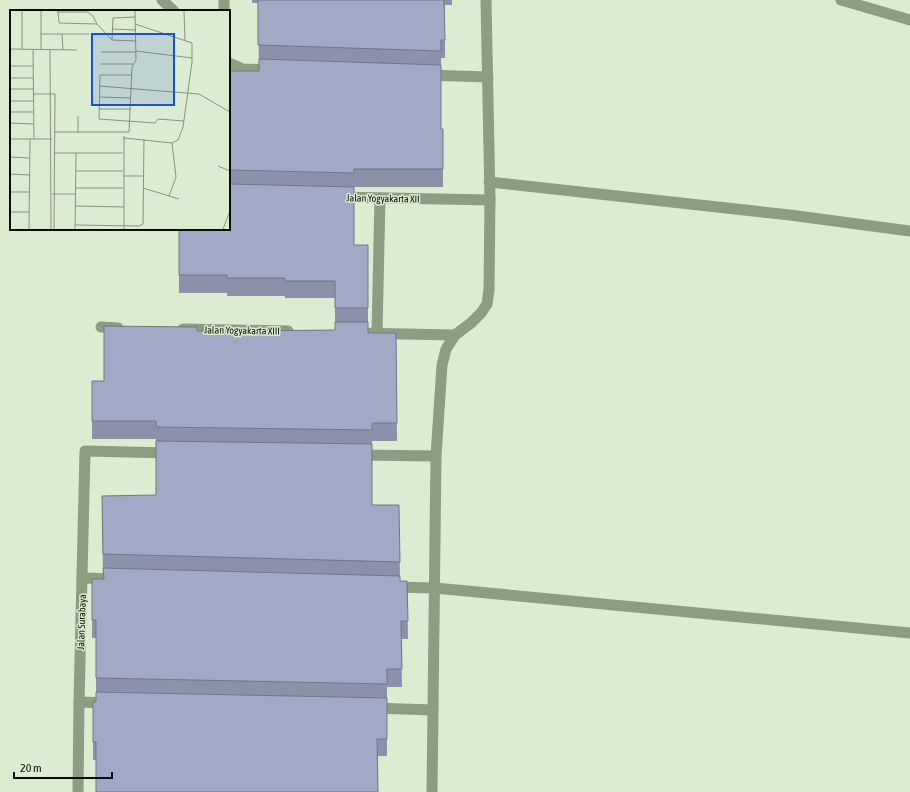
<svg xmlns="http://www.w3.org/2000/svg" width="910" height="792" viewBox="0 0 910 792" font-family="'Asap Condensed',sans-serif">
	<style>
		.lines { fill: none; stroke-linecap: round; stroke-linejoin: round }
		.minor { stroke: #8c9d81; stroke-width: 11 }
		.wall { fill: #8a91a9 }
		.building { fill: #a0a9c5; stroke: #70768a }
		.labels { text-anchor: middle; stroke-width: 3; stroke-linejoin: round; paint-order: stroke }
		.street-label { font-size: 10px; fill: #090e06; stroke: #dbecd0 }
		.inset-road { fill: none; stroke: #87937f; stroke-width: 1 }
		.view { fill: #1d4ed8; fill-opacity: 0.15; stroke: #1d4ed8; stroke-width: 2 }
		.inset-edge { fill: none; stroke: #090e06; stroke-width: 2 }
	</style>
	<rect width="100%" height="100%" fill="#dbecd0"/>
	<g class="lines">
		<g class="minor">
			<path d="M 162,0 L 174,11"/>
			<path d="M 841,0 L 910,20"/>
			<path d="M 224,11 L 224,0"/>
			<path d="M 229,63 L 243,69 L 273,70"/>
			<path d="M 426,75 L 488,77"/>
			<path d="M 489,182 L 790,215 L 910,231"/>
			<path d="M 340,197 L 490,200"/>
			<path d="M 101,327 L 118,328"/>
			<path d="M 183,329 L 288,331"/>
			<path d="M 353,333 L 455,335"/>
			<path d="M 377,333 L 380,198"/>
			<path d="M 357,455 L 436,456"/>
			<path d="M 82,578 L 117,579"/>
			<path d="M 392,587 L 435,588 L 910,633"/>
			<path d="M 79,702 L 108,703"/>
			<path d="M 373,708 L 433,710"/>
			<path d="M 78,792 L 79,702 L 85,451 L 170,453"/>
			<path d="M 432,792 L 436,456 L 442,365 L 446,349 L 455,335 L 471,323 L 481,313 L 487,304 L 489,290 L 490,200 L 486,0"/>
		</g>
	</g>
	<path class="wall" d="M 252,0 L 452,0 L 452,5 L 445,5 L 445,58 L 441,58 L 441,129 L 443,129 L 443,187 L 354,187 L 354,245 L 368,245 L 368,333 L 396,333 L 397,441 L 372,441 L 372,505 L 399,505 L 400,581 L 407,581 L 408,639 L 401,639 L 402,687 L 387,687 L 387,756 L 93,760 L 93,702 L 96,702 L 96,638 L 92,638 L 92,579 L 103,579 L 102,513 L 156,495 L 156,439 L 92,439 L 92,381 L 104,381 L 197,331 L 245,331 L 335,330 L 335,298 L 285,298 L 285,296 L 227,296 L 227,293 L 179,293 L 179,229 L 229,71 L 259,71 L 258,3 L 252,3 Z"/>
	<g class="building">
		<path d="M 258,0 L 444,0 L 445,40 L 441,40 L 441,51 L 258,45 Z"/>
		<path d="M 259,59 L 441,65 L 441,129 L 443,129 L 443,169 L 354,169 L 354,173 L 229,170 L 229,71 L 259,71 Z"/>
		<path d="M 229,184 L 354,187 L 354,245 L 368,245 L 368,308 L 335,308 L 335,281 L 285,281 L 285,278 L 227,278 L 227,275 L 179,275 L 179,229 L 229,229 Z"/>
		<path d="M 335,322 L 368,322 L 368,333 L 396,333 L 397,423 L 372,423 L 372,430 L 156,427 L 156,421 L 92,421 L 92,381 L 104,381 L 104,326 L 197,327 L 197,331 L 245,331 L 335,330 Z"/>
		<path d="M 156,441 L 372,444 L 372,505 L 399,505 L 400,562 L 103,554 L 102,496 L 156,495 Z"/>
		<path d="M 103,568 L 400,576 L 400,581 L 407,581 L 408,621 L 401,621 L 402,669 L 387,669 L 387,684 L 96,678 L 96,620 L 92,620 L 92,579 L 104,579 Z"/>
		<path d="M 96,692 L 387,698 L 387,739 L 377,739 L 378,792 L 96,792 L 96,742 L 93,742 L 93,702 L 96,702 Z"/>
	</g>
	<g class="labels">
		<g class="street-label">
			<text transform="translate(383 198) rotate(1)" y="4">Jalan Yogyakarta XII</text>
			<text transform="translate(242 330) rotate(1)" y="4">Jalan Yogyakarta XIII</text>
			<text transform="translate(81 622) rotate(-88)" y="4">Jalan Surabaya</text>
		</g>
	</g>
	<g transform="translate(10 10)">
		<rect width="220" height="220" fill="#dbecd0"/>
		<path class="inset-road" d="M 12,1 L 12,39M 31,1 L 31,40M 48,1 L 49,13 L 87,14 L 102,30M 174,1 L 175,30M 47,2 L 78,2 L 83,6 L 87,14M 102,19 L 125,20M 31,24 L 79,24M 52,24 L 53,40M 102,30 L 103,8 L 125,7M 102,30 L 126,31M 0,39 L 67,40M 23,39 L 24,129M 40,40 L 41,219M 126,41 L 182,48M 91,42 L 126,42M 91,54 L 123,54M 0,56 L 23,56M 121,65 L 90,65 L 89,109 L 145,113 L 148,109 L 174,111M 0,68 L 23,68M 89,76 L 189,84 L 220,102M 0,79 L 23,79M 23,84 L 45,84 L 44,219M 89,87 L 121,88M 0,91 L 23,91M 89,99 L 121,99M 0,102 L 23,102M 68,106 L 68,123M 0,113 L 23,114M 44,122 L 119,122 L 122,57 L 126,50 L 125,1M 114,128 L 162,133 L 168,130 L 173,117 L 182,52 L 182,33 L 125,14M 0,129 L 42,129M 44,143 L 113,143M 0,147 L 19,148M 208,156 L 220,161M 66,161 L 113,161M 0,164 L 19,165M 113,166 L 133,166M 66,178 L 113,178M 133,178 L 169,189M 0,182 L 19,182M 42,184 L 65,184M 159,186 L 166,167 L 162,133M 65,196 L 114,197M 0,202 L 19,202M 65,215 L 129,216 L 133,214 L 134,129M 19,219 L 20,129M 65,219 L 66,143M 114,219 L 114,126M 213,219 L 220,201"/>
		<path class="view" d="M 82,24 L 164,24 L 164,95 L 82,95 Z"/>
		<rect width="220" height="220" class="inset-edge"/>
	</g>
	<path d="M14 772v6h98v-6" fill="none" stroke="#090e06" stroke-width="2"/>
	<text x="20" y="772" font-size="12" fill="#090e06" stroke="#dbecd0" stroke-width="3" paint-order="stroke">20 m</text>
</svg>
